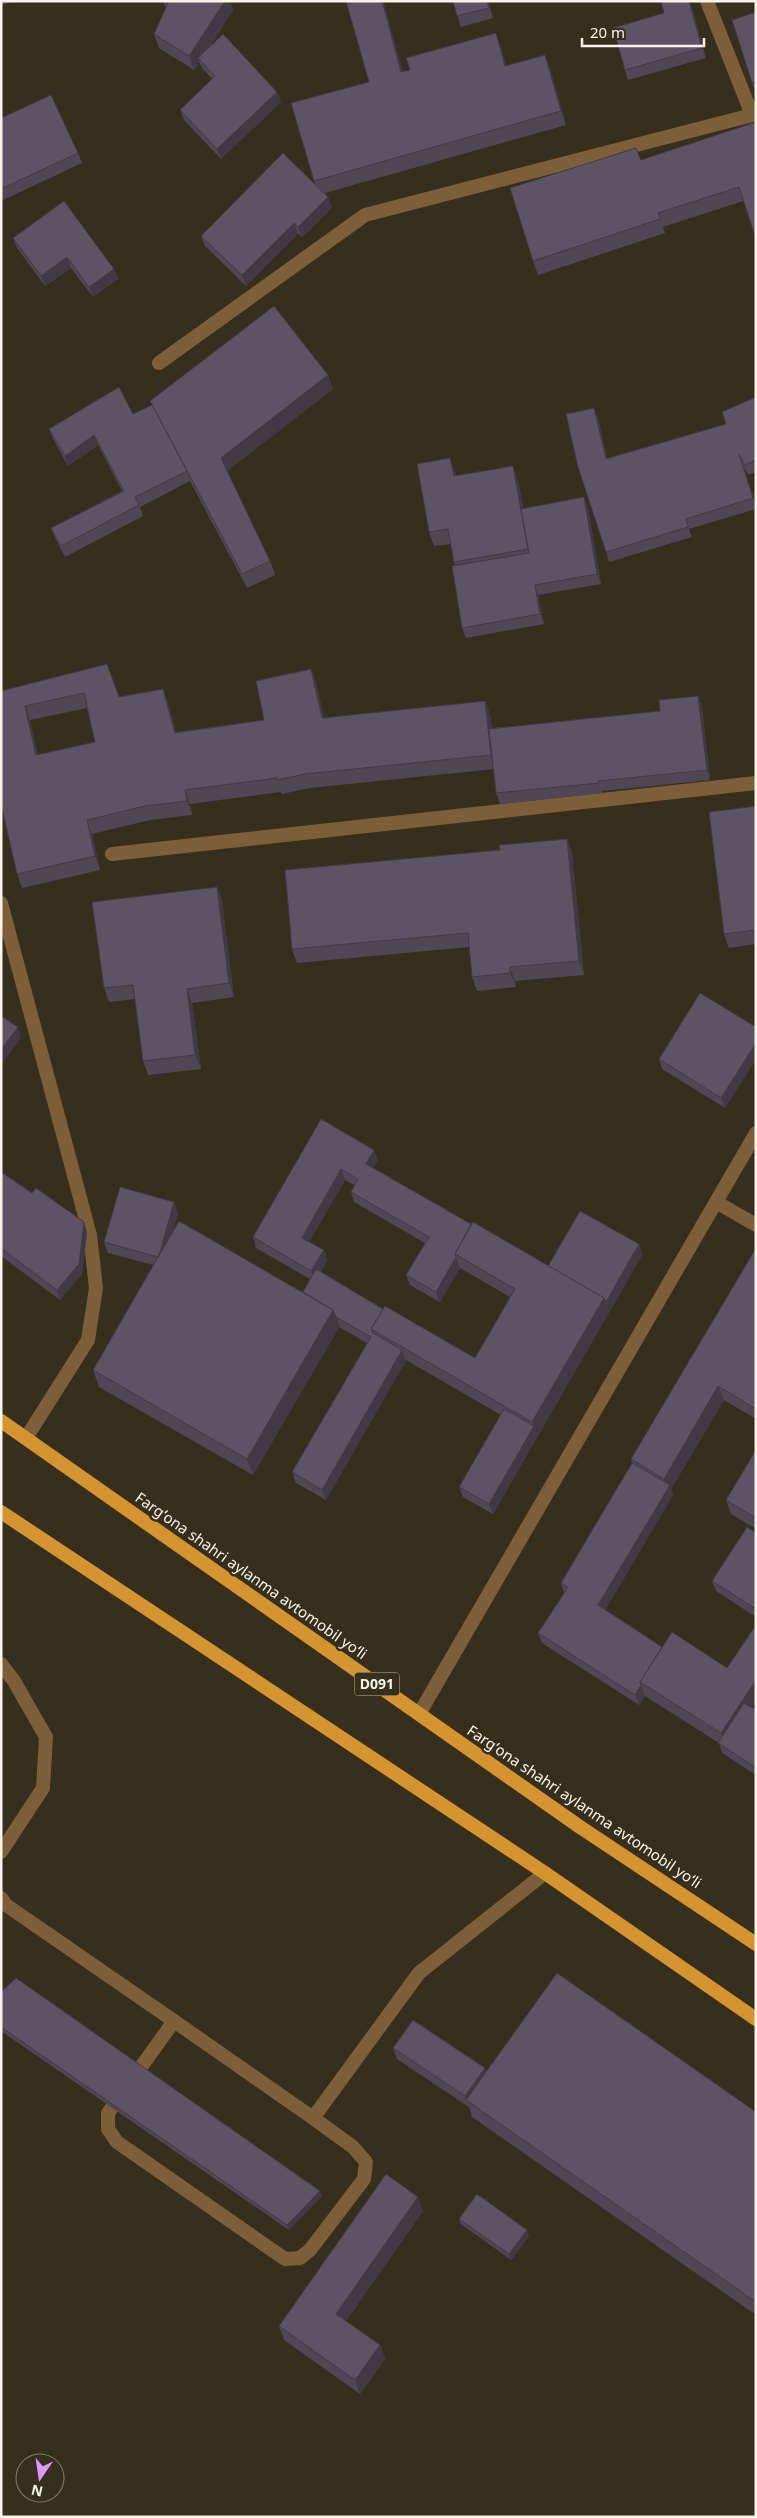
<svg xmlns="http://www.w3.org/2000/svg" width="757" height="2518" viewBox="0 0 757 2518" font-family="'Noto Sans',sans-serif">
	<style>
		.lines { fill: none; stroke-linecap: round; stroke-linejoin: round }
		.service { stroke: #7c5e39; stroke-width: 14 }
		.minor { stroke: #7c5e39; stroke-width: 14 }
		.trunk { stroke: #d69430; stroke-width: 14 }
		.wall { fill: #504756; fill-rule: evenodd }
		.shaded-wall { fill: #413a46 }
		.building { fill: #5d5364; stroke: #413a46; fill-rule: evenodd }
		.labels { text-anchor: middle; stroke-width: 5; stroke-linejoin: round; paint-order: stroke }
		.shield { fill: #362f1d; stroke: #beb9ac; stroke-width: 1 }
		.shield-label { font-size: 14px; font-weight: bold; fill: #f9f4e9 }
		.street-label { font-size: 15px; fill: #f9f4e9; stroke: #362f1d }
	</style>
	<rect width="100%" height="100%" fill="#362f1d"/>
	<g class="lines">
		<g class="service">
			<path d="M 1,903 L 90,1235 L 96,1288 L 88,1340 L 26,1438"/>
			<path d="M 716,1202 L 756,1225"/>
			<path d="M 1,1664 L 14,1681 L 46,1737 L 43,1788 L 1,1852"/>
			<path d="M 1,1898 L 6,1905 L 174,2021 L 108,2113 L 108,2129 L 117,2142 L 285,2259 L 300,2258 L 310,2250 L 364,2179 L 366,2162 L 353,2147 L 313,2118 L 419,1973 L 545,1873"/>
			<path d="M 174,2021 L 313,2118"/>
		</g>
		<g class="minor">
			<path d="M 707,1 L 752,115"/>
			<path d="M 159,363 L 365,215 L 756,114"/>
			<path d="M 112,854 L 756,783"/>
			<path d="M 419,1714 L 756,1133"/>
		</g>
		<g class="trunk">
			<path d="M 1,1421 L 580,1827 L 756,1944"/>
			<path d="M 1,1512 L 545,1873 L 756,2019"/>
		</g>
	</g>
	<g class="wall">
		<path d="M 1,1 L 15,1 L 1,5 Z"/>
		<path d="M 163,1 L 230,1 L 233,10 L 209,48 L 277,92 L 281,102 L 221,159 L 184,120 L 180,110 L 212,79 L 202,68 L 199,62 L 194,70 L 159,48 L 154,34 L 166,8 Z"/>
		<path d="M 346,1 L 383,1 L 403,72 L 501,47 L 506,66 L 545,55 L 550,69 L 566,125 L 325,193 L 328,197 L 332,207 L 302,237 L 298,233 L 246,286 L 205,246 L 201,236 L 315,184 L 291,103 L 369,82 Z"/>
		<path d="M 453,1 L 488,1 L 493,18 L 461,27 Z"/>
		<path d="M 690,1 L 706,58 L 628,80 L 625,70 L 664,13 Z"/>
		<path d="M 756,12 L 756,94 L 752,83 Z"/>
		<path d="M 1,118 L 78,153 L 82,163 L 1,201 Z"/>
		<path d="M 756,122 L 743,201 L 663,227 L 665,233 L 538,275 L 533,261 L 641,160 Z"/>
		<path d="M 13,238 L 114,269 L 118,279 L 93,297 L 71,268 L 45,286 L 17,248 Z"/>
		<path d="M 328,375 L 333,389 L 227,471 L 270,561 L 275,575 L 247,588 L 190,481 L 140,507 L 143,516 L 65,557 L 55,538 L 51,528 L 122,491 L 98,445 L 68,466 L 53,439 L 49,429 L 133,414 L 152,405 L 150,401 Z"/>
		<path d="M 756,397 L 756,472 L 748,475 L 743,464 L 756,506 L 756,509 L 689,529 L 692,537 L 609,562 L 606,552 L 594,408 L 598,418 L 607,458 L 726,424 L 722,412 Z"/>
		<path d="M 455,472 L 456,475 L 518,480 L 523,508 L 588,508 L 601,584 L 538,595 L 544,624 L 466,638 L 462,628 L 455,566 L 451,544 L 434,546 L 429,532 Z"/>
		<path d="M 107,664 L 119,697 L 163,689 L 168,703 L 176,732 L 264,720 L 311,669 L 316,683 L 324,718 L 485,701 L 490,715 L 492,728 L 660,711 L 698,696 L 702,706 L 710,780 L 602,791 L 603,793 L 500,804 L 496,793 L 494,769 L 310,788 L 282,794 L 281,792 L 190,804 L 192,815 L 150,820 L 92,834 L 100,870 L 22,888 L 17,874 L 1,691 ZM 87,708 L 95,742 L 38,755 L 30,720 Z"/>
		<path d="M 756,806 L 756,944 L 729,948 L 724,934 Z"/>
		<path d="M 567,839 L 572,853 L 584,975 L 515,981 L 516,987 L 477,991 L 472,977 L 469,947 L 297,963 L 292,949 L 500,850 Z"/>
		<path d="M 217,887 L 222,901 L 234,997 L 192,1003 L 201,1069 L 148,1075 L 143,1061 L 135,999 L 109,1002 L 104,988 Z"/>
		<path d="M 756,1027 L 756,1059 L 725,1108 L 662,1069 L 659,1059 Z"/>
		<path d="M 321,1119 L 374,1150 L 378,1161 L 373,1168 L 471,1224 L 548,1266 L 639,1244 L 642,1255 L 493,1514 L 463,1497 L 459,1487 L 501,1415 L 406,1360 L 326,1500 L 296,1483 L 292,1472 L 367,1343 L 339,1327 L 253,1475 L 99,1387 L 93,1370 L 153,1265 L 108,1253 L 104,1242 L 178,1213 L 173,1230 L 303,1292 L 310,1279 L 256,1248 L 253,1237 ZM 345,1180 L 354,1185 L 351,1192 L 354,1202 L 425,1243 L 406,1275 L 410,1285 L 440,1302 L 460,1268 L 510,1297 L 475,1358 L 383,1309 L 321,1272 L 327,1260 L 324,1250 L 309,1242 Z"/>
		<path d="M 1,1172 L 87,1232 L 82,1274 L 60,1300 L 1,1256 Z"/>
		<path d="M 756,1248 L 756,1419 L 724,1400 L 671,1489 L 673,1495 L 605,1610 L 662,1647 L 727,1668 L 756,1625 L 756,1701 L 752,1708 L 756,1710 L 756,1775 L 722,1753 L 719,1743 L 645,1696 L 639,1705 L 542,1643 L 538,1633 L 564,1593 L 561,1583 L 632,1463 L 631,1459 Z"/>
		<path d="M 756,1450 L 756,1529 L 731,1514 L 726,1500 Z"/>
		<path d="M 756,1533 L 756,1617 L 716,1591 L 712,1581 Z"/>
		<path d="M 1,1992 L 322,2196 L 289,2230 L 1,2031 Z"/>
		<path d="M 393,2048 L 486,2072 L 756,2112 L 756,2315 L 472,2117 L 469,2107 L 397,2059 Z"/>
		<path d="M 423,2211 L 346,2321 L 380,2345 L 385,2359 L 360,2394 L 284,2340 L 279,2326 Z"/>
		<path d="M 459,2219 L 529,2236 L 511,2260 L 461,2224 Z"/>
	</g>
	<g class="shaded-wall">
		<path d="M 225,1 L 230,1 L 233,10 L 200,61 L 198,58 L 199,62 L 194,70 L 189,56 Z"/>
		<path d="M 382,1 L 383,1 L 407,86 L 401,72 Z"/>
		<path d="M 689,1 L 690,1 L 706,58 L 702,48 Z"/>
		<path d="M 496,33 L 501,47 L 510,80 L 505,66 Z"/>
		<path d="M 545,55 L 550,69 L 566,125 L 561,111 Z"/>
		<path d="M 277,92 L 281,102 L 221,159 L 217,149 Z"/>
		<path d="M 328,197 L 332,207 L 302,237 L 298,227 Z"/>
		<path d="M 294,223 L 298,233 L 246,286 L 242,275 Z"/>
		<path d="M 67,257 L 71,268 L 45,286 L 41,276 Z"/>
		<path d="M 114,269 L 118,279 L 93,297 L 89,287 Z"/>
		<path d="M 328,375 L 333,389 L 226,472 L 221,458 Z"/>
		<path d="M 594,408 L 598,418 L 609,469 L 606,459 Z"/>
		<path d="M 94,435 L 98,445 L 68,466 L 65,456 Z"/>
		<path d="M 450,458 L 455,472 L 459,490 L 454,476 Z"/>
		<path d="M 513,466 L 518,480 L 533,563 L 528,549 Z"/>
		<path d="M 584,497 L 588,508 L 601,584 L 597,574 Z"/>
		<path d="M 535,585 L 538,595 L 544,624 L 540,614 Z"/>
		<path d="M 311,669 L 316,683 L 327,732 L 322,718 Z"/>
		<path d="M 163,689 L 168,703 L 180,747 L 175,733 Z"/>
		<path d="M 698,696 L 702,706 L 710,780 L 707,770 Z"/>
		<path d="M 485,701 L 490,715 L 496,769 L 491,755 Z"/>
		<path d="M 25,706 L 30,720 L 41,769 L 36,755 Z"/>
		<path d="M 185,790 L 190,804 L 192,815 L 187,801 Z"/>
		<path d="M 87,820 L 92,834 L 100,870 L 95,856 Z"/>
		<path d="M 567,839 L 572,853 L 584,975 L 579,961 Z"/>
		<path d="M 217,887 L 222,901 L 234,997 L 229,983 Z"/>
		<path d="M 510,967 L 515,981 L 516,987 L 510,973 Z"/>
		<path d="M 187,989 L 192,1003 L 201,1069 L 195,1055 Z"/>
		<path d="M 18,1027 L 21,1038 L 1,1065 L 1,1050 Z"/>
		<path d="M 756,1043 L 756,1059 L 725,1108 L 721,1098 Z"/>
		<path d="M 374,1150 L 378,1161 L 370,1174 L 366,1164 Z"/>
		<path d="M 341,1169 L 345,1180 L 306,1248 L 302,1238 Z"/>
		<path d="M 174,1202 L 178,1213 L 163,1268 L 159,1258 Z"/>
		<path d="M 84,1222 L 87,1232 L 82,1274 L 60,1300 L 57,1290 Z"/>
		<path d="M 639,1244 L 642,1255 L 609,1312 L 606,1302 Z"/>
		<path d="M 324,1250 L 327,1260 L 315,1281 L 311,1271 Z"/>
		<path d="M 456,1257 L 460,1268 L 440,1302 L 436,1292 Z"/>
		<path d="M 604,1298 L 609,1312 L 493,1514 L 489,1504 L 534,1426 L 532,1422 Z"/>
		<path d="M 333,1310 L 340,1326 L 253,1475 L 247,1459 Z"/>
		<path d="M 402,1350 L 406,1361 L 326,1500 L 322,1490 Z"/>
		<path d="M 718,1386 L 724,1400 L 671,1489 L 673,1495 L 602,1616 L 598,1605 L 667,1489 L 664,1479 Z"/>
		<path d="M 756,1680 L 756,1701 L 726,1747 L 721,1733 Z"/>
		<path d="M 641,1685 L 645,1696 L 639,1705 L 635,1695 Z"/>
		<path d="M 485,2068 L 488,2078 L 466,2100 L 465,2096 Z"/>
		<path d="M 320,2191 L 322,2196 L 289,2230 L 287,2225 Z"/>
		<path d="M 418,2197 L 423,2211 L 341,2328 L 336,2314 Z"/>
		<path d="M 527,2230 L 529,2236 L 511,2260 L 509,2254 Z"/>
		<path d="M 380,2345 L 385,2359 L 360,2394 L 355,2380 Z"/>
	</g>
	<g class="building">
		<path d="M 169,1 L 225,1 L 189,56 L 154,34 Z"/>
		<path d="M 346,1 L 382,1 L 401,72 L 410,70 L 406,58 L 496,33 L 505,66 L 545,55 L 561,111 L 314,181 L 291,103 L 369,82 Z"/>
		<path d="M 453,1 L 487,1 L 489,8 L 457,16 Z"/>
		<path d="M 661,1 L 689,1 L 702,48 L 625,70 L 613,28 L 664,13 Z"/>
		<path d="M 756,12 L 756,82 L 752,83 L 732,20 Z"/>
		<path d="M 223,34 L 277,92 L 217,149 L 180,110 L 215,76 L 198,58 Z"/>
		<path d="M 51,95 L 78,153 L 1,189 L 1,118 Z"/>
		<path d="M 756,122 L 756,239 L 739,187 L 658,213 L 660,219 L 533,261 L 510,188 L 636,148 L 641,160 Z"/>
		<path d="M 283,153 L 328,197 L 298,227 L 294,223 L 242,275 L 201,236 Z"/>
		<path d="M 64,201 L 114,269 L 89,287 L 67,257 L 41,276 L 13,238 Z"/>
		<path d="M 274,306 L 328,375 L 221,458 L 270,561 L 242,574 L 150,401 Z"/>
		<path d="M 119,387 L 133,414 L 152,405 L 187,471 L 135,497 L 139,505 L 61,546 L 51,528 L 124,491 L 94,435 L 65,456 L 49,429 Z"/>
		<path d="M 756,397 L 756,460 L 745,465 L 739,454 L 753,498 L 686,519 L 688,527 L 606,552 L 578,467 L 566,414 L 594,408 L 606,459 L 726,424 L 722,412 Z"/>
		<path d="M 450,458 L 454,476 L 513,466 L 528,549 L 454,562 L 448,529 L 429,532 L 417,464 Z"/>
		<path d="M 584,497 L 597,574 L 535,585 L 540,614 L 462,628 L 452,566 L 529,553 L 521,509 Z"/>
		<path d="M 107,664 L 119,697 L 163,689 L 175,733 L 264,720 L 256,681 L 311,669 L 322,718 L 485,701 L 491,755 L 305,774 L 277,780 L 277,778 L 185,790 L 187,801 L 145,806 L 87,820 L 95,856 L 17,874 L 1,804 L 1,691 ZM 84,693 L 95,742 L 36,755 L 25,706 Z"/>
		<path d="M 698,696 L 707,770 L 598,781 L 599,783 L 496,793 L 489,729 L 660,711 L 659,700 Z"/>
		<path d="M 756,806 L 756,930 L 724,934 L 709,812 Z"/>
		<path d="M 567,839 L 579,961 L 510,967 L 510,973 L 472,977 L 468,933 L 292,949 L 285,870 L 500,850 L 499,845 Z"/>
		<path d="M 217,887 L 229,983 L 187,989 L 195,1055 L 143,1061 L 133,985 L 104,988 L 92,902 Z"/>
		<path d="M 700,993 L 756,1027 L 756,1043 L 721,1098 L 659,1059 Z"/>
		<path d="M 1,1016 L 18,1027 L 1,1050 Z"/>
		<path d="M 321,1119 L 374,1150 L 366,1164 L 471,1224 L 455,1254 L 456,1257 L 436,1292 L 406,1275 L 429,1237 L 351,1192 L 358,1179 L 341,1169 L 302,1238 L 324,1250 L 311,1271 L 253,1237 Z"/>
		<path d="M 1,1172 L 32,1193 L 36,1188 L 84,1222 L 79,1264 L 57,1290 L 1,1248 Z"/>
		<path d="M 120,1187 L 174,1202 L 160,1252 L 158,1257 L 104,1242 Z"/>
		<path d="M 580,1211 L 639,1244 L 606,1302 L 604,1298 L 548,1266 Z"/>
		<path d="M 179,1221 L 333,1310 L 247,1459 L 93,1370 Z"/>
		<path d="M 473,1222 L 604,1298 L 532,1422 L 371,1329 L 385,1306 L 475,1358 L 515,1289 L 455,1254 Z"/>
		<path d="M 756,1248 L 756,1409 L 718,1386 L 664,1479 L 631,1459 Z"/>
		<path d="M 316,1269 L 383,1309 L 371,1329 L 373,1333 L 402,1350 L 322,1490 L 292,1472 L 371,1337 L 336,1317 L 333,1310 L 303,1292 Z"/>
		<path d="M 504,1409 L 534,1426 L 489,1504 L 459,1487 Z"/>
		<path d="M 756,1450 L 756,1518 L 726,1500 Z"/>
		<path d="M 632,1463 L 670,1485 L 598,1605 L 662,1647 L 640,1682 L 641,1685 L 635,1695 L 538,1633 L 568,1587 L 561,1583 Z"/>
		<path d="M 747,1527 L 756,1533 L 756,1609 L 712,1581 Z"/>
		<path d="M 756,1625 L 756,1680 L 721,1733 L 640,1682 L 672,1632 L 727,1668 Z"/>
		<path d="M 744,1703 L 756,1710 L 756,1768 L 718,1743 Z"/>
		<path d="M 557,1973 L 756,2112 L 756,2302 L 466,2100 Z"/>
		<path d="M 16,1978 L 320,2191 L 287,2225 L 1,2027 L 1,1992 Z"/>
		<path d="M 413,2020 L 485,2068 L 465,2096 L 393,2048 Z"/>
		<path d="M 386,2174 L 418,2197 L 336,2314 L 380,2345 L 355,2380 L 279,2326 Z"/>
		<path d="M 477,2194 L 527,2230 L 509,2254 L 459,2219 Z"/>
	</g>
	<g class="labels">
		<rect class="shield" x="354.5" y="1672.5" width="45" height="23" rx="4"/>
		<g class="shield-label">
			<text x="377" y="1689">D091</text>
		</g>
		<g class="street-label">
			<text transform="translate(251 1576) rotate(35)" y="5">Fargʻona shahri aylanma avtomobil yoʻli</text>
			<text transform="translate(584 1807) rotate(34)" y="5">Fargʻona shahri aylanma avtomobil yoʻli</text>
		</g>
	</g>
	<rect width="757" height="2518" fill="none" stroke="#f9f4e9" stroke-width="5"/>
	<g transform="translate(40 2478) rotate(193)"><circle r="24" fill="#362f1d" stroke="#847e6f"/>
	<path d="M0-4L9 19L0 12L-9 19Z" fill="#db99f5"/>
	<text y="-8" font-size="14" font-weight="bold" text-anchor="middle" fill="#f9f4e9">N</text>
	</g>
	<path d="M582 38v8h122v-8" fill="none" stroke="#f9f4e9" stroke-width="2.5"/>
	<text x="590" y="38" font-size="15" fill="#f9f4e9" stroke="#362f1d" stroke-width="4" paint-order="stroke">20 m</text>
</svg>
